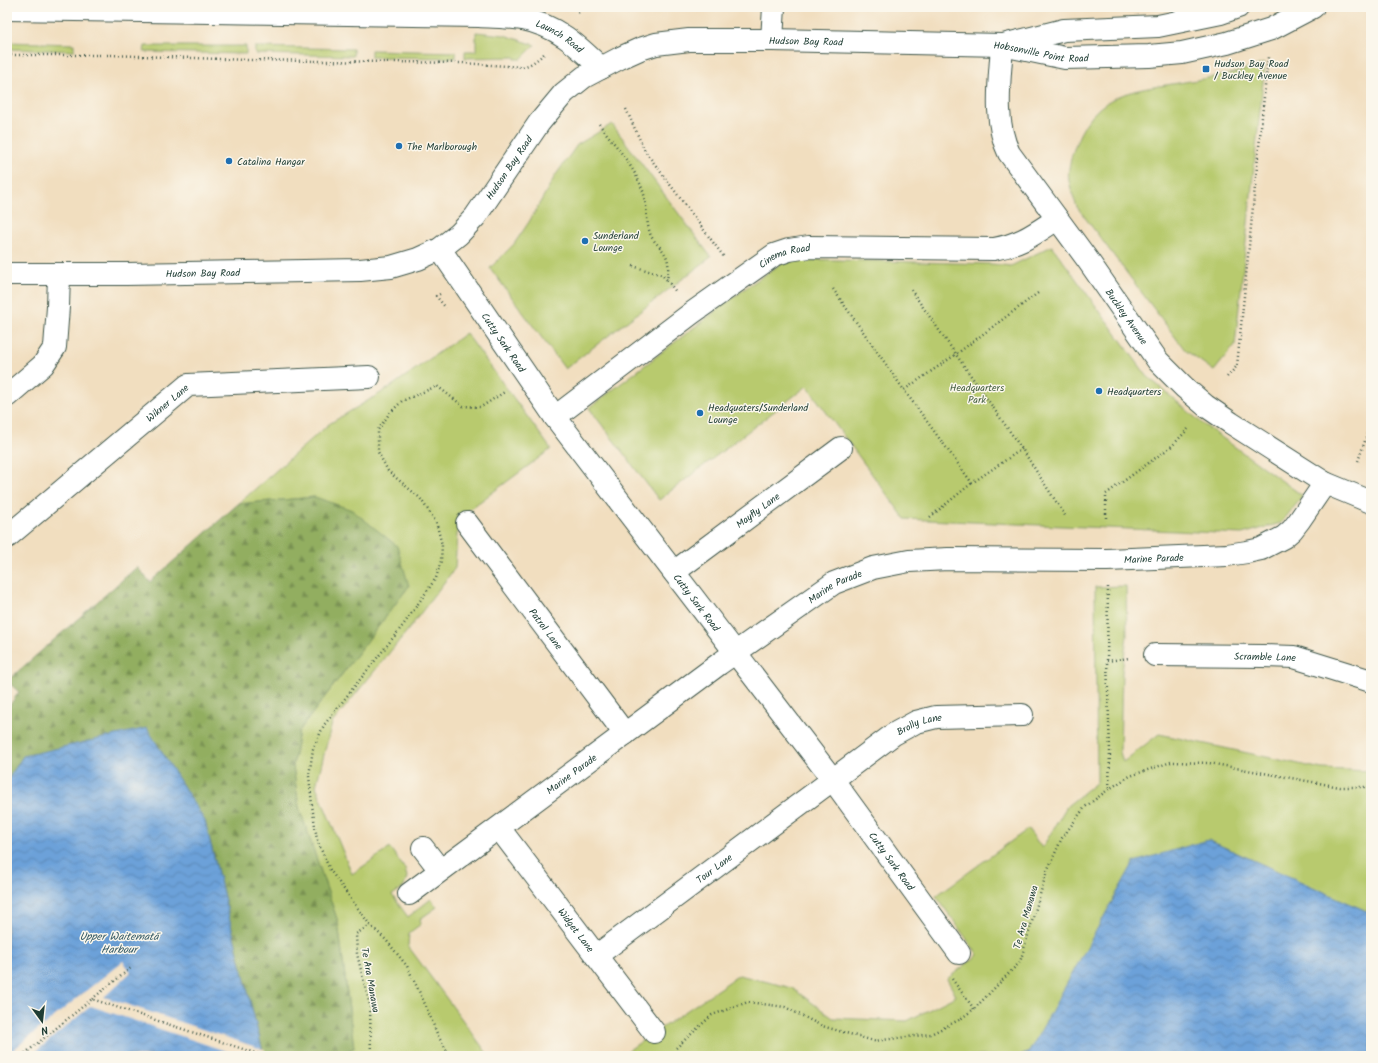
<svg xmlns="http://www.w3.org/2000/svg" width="1378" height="1063" viewBox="0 0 1378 1063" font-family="Kalam,sans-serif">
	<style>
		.green { fill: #b8ca6e; stroke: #6c8451 }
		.forest { fill: url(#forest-firs); stroke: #58764a }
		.water { fill: url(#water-waves); stroke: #466f86 }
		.pier { fill: #f1debf }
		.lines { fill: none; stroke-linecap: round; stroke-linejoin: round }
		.minor-casing { stroke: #3e5549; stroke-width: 24 }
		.path { stroke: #3e5549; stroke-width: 2.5; stroke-dasharray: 1 3; stroke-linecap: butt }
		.minor { stroke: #fff; stroke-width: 22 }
		.poi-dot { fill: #1f6fb2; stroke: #fbf7ec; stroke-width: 1.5 }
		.labels { text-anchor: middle; stroke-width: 3; stroke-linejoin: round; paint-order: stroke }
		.street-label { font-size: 10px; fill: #1f3d34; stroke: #fbf7ec }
		.poi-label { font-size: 10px; fill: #1f3d34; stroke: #fbf7ec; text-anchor: start }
		.park-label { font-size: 10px; fill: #456042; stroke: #fbf7ec }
		.water-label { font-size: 11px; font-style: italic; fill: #365b66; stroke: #fbf7ec }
	</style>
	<defs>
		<pattern id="forest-firs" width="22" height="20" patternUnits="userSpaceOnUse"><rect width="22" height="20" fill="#92ae61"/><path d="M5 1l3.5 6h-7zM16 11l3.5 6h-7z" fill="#778f51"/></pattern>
		<pattern id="water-waves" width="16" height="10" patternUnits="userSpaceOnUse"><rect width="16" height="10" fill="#6ca1d9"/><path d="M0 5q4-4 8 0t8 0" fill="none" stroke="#5884b1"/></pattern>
	</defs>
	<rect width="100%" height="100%" fill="#fbf7ec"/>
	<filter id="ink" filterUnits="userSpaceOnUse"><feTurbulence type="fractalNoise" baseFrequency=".025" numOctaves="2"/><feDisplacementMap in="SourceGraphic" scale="8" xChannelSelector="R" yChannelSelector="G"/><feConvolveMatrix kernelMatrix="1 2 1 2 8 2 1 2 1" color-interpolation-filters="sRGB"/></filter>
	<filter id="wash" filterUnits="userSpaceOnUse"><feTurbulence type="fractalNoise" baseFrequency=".012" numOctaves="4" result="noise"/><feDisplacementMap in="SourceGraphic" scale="16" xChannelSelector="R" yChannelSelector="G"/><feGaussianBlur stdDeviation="0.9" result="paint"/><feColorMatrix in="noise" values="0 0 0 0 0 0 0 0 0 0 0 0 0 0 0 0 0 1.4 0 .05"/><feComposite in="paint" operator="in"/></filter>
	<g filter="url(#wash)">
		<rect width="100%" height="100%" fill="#f1debf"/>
		<g class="green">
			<path d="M 476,32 L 504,35 L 535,45 L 521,59 L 515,59 L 515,57 L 465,58 L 465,51 L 476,51 Z"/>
			<path d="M 7,42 L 74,44 L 74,51 L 7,49 Z"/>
			<path d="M 145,46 L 246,46 L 246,54 L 144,52 Z"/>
			<path d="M 255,47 L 353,49 L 353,56 L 255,54 Z"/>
			<path d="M 371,50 L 456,52 L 456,58 L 371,57 Z"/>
			<path d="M 1265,63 L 1235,345 L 1214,371 L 1185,350 L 1077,207 C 1074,199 1071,190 1069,181 C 1066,168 1075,145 1080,134 C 1099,96 1128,91 1166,85 C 1185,82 1204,79 1224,75 C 1237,73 1251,67 1265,63 Z"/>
			<path d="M 612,124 L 711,257 L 565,369 L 490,268 L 514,244 L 529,222 L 555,176 L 577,145 Z"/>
			<path d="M 1052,246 L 1147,376 L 1203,424 L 1303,496 L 1281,523 L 1242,534 L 905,519 L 807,386 L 659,500 L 589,408 L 747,287 L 782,263 L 799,259 L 992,264 L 1011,266 Z"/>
			<path d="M 466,333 L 551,449 L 458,518 L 455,568 L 408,630 L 332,723 L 316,786 L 352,874 L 390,848 L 405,869 L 407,877 L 404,887 L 392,895 L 408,917 L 431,899 L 437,907 L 420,919 L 421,924 L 409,933 L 408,946 L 489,1056 L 333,1056 L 354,1048 L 338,922 L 299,807 L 293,766 L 299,731 L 409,586 L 315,497 L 238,504 L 329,424 L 389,388 Z"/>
			<path d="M 1126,586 L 1127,636 L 1122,672 L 1120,752 L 1123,762 L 1159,734 L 1322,769 L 1371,771 L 1371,913 L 1208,840 L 1029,1052 L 1021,1056 L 620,1056 L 739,975 L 792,988 L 833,1018 L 907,1021 L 956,996 L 947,979 L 978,955 L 936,896 L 1028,829 L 1042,848 L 1067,806 L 1097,782 L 1095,587 Z"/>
		</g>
		<path class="forest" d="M 315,497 L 352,510 L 397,546 L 409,586 L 299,731 L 293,766 L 299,807 L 338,922 L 354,1048 L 333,1056 L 264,1056 L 205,821 L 23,756 L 7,781 L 7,709 L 19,692 L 7,681 L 137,567 L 150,582 L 238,504 Z"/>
		<g class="water">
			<path d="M 147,728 L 205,821 L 264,1056 L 7,1056 L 7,781 L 23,756 Z"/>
			<path d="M 1208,840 L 1371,913 L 1371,1056 L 1021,1056 L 1029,1052 L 1134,862 Z"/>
		</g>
		<path class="pier" d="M 123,961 L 131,972 L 104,997 L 265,1050 L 266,1056 L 241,1056 L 91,1006 L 30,1056 L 7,1056 L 7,1055 Z"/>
	</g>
	<g filter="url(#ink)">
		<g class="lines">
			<defs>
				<g id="minor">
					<path id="s1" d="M 7,9 L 479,16 C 494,17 509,17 523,19 C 557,26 576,44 601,68"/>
					<path d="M 772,40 L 774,7"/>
					<path d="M 1007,44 L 1064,30 L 1158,26 L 1221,13 L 1238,7"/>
					<path id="s2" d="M 1002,45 C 1000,80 993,120 1009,153 L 1087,259 L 1158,361 L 1185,388 L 1206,406 L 1231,423 L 1325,483 L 1371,502"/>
					<path id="s3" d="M 440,249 L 555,417 L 833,780 L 959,953"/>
					<path id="s4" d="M 7,274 L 126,274 L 360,270 L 391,267 L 418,259 L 440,249 L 459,234 L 475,217 L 539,123 L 564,93 L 584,77 L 620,58 L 640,49 L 656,44 L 689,40 L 772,40 L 1002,45 L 1065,58 L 1149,56 L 1182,53 L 1227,43 L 1271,29 L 1313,7"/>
					<path d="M 7,396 L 43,365 L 55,347 L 58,307 L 59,275"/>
					<path id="s5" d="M 555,417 L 692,313 L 774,255 L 789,250 L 809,247 L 994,249 C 1022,244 1034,234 1057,219"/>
					<path id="s6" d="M 467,523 L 625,734"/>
					<path id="s7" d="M 7,537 L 188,385 L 369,377"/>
					<path id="s8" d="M 674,572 L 841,448"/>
					<path id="s9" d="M 1155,655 L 1263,656 L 1294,657 L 1371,681"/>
					<path id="s10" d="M 499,828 L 654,1032"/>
					<path d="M 423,848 L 440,870"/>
					<path id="s11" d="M 409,894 L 719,664 L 834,583 L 873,568 L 909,561 L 948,559 L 1107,560 L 1227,555 L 1247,552 L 1261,549 L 1284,537 L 1292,530 L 1299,521 L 1325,483"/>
					<path id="s12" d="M 596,956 L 894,734 L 916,722 L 936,717 L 1022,715"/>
				</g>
			</defs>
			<use href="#minor" class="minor-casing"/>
			<g class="path">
				<path d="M 578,13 L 583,7"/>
				<path d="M 7,55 L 110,55 L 249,60 L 462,63 L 522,67 C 531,65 537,60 544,54"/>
				<path d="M 626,109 L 645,151 L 724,257"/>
				<path d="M 599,124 C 615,145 634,166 643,191 C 648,206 645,221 651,236 C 653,240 656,243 659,246 C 670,258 669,265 667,280 L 676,292"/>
				<path d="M 633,266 L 662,275 L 667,280"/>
				<path d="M 833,289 L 904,390"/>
				<path d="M 911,290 L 1022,449 L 1066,517"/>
				<path d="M 440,294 L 436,296 L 446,308"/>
				<path d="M 1227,377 L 1237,366 L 1268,57"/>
				<path d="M 1022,449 L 972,483 L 904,390 L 955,355 L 1038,293"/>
				<path d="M 1358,461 L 1366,438 L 1371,414"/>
				<path d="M 930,517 L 972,483"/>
				<path d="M 1106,518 L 1106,494 L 1172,446 L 1189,428"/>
				<path d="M 1108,587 L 1107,661 L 1110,751 L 1109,789"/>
				<path d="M 1107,661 L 1129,658"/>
				<path d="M 370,925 L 330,870 L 317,840 L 312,805 L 309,776 L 313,749 L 324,725 L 404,624 L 436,578 L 441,561 L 442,545 L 436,522 L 420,498 L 388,471 L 378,452 L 378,430 L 389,414 L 402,401 L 437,386 L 463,406 L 481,407 L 506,391"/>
				<path d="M 952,979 L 974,1009"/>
				<path d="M 92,999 L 132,967"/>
				<path d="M 676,1048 L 712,1015 L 748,1002 L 785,1007 L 822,1026 L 874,1041 L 931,1034 L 959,1020 L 974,1009 L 1020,962 L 1047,871 L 1062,838 L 1085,807 L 1109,789 L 1130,776 L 1171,762 L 1209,763 L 1340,787 L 1371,787"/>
				<path d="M 22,1056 L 92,999 L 264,1056"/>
				<path d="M 371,1056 L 370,1006 L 357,954 L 356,934 L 370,925 L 386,940 L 407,966 L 425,1004 L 438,1036 L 450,1056"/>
			</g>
			<use href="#minor" class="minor"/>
		</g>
	</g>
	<g class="poi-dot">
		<rect x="1202" y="65" width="8" height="8" rx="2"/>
		<circle cx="399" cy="146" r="4"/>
		<circle cx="229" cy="161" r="4"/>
		<circle cx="585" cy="241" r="4"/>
		<circle cx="1099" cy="391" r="4"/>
		<circle cx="700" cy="413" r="4"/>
	</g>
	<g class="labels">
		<g class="street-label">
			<text dy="4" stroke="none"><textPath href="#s1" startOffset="557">Launch Road</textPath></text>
			<text dy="4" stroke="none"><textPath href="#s4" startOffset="892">Hudson Bay Road</textPath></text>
			<text dy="4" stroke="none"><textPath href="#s4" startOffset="1128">Hobsonville Point Road</textPath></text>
			<text dy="4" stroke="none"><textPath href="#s4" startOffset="544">Hudson Bay Road</textPath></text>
			<text dy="4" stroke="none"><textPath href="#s5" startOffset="282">Cinema Road</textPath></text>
			<text dy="4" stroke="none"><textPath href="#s4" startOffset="196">Hudson Bay Road</textPath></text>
			<text dy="4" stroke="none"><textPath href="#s2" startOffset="311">Buckley Avenue</textPath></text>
			<text dy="4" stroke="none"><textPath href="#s3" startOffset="113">Cutty Sark Road</textPath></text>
			<text dy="4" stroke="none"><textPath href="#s7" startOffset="209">Wikner Lane</textPath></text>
			<text dy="4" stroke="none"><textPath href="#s8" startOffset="104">Mayfly Lane</textPath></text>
			<text dy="4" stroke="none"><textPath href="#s11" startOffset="850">Marine Parade</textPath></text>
			<text dy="4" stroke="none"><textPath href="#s11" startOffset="526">Marine Parade</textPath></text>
			<text dy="4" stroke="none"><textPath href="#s3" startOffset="437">Cutty Sark Road</textPath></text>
			<text dy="4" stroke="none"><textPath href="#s6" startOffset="132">Patrol Lane</textPath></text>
			<text dy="4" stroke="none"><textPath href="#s9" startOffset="110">Scramble Lane</textPath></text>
			<text dy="4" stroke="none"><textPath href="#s12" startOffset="399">Brolly Lane</textPath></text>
			<text dy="4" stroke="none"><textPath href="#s11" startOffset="202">Marine Parade</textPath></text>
			<text dy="4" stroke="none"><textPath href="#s3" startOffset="761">Cutty Sark Road</textPath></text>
			<text dy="4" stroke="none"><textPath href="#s12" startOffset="147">Tour Lane</textPath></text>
			<text transform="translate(1025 917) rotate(-74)" y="4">Te Ara Manawa</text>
			<text dy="4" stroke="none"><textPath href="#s10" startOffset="128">Widget Lane</textPath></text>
			<text transform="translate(371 980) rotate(80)" y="4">Te Ara Manawa</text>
		</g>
		<g class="poi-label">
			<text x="1214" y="67">Hudson Bay Road<tspan x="1214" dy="12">/ Buckley Avenue</tspan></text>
			<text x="407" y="150">The Marlborough</text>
			<text x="237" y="165">Catalina Hangar</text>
			<text x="593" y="239">Sunderland<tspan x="593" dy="12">Lounge</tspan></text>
			<text x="1107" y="395">Headquarters</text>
			<text x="708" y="411">Headquaters/Sunderland<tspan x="708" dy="12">Lounge</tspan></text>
		</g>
		<g class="park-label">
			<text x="977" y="391">Headquarters<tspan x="977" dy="12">Park</tspan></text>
		</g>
		<g class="water-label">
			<text x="119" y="940">Upper Waitematā<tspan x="119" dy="13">Harbour</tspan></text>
		</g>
	</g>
	<rect width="1378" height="1063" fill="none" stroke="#fbf7ec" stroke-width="24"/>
	<g transform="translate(42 1021) rotate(165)" stroke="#fbf7ec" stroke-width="3" paint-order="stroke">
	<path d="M0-3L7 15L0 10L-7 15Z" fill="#1f3d34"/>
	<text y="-6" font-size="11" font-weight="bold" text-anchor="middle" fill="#1f3d34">N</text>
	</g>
</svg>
